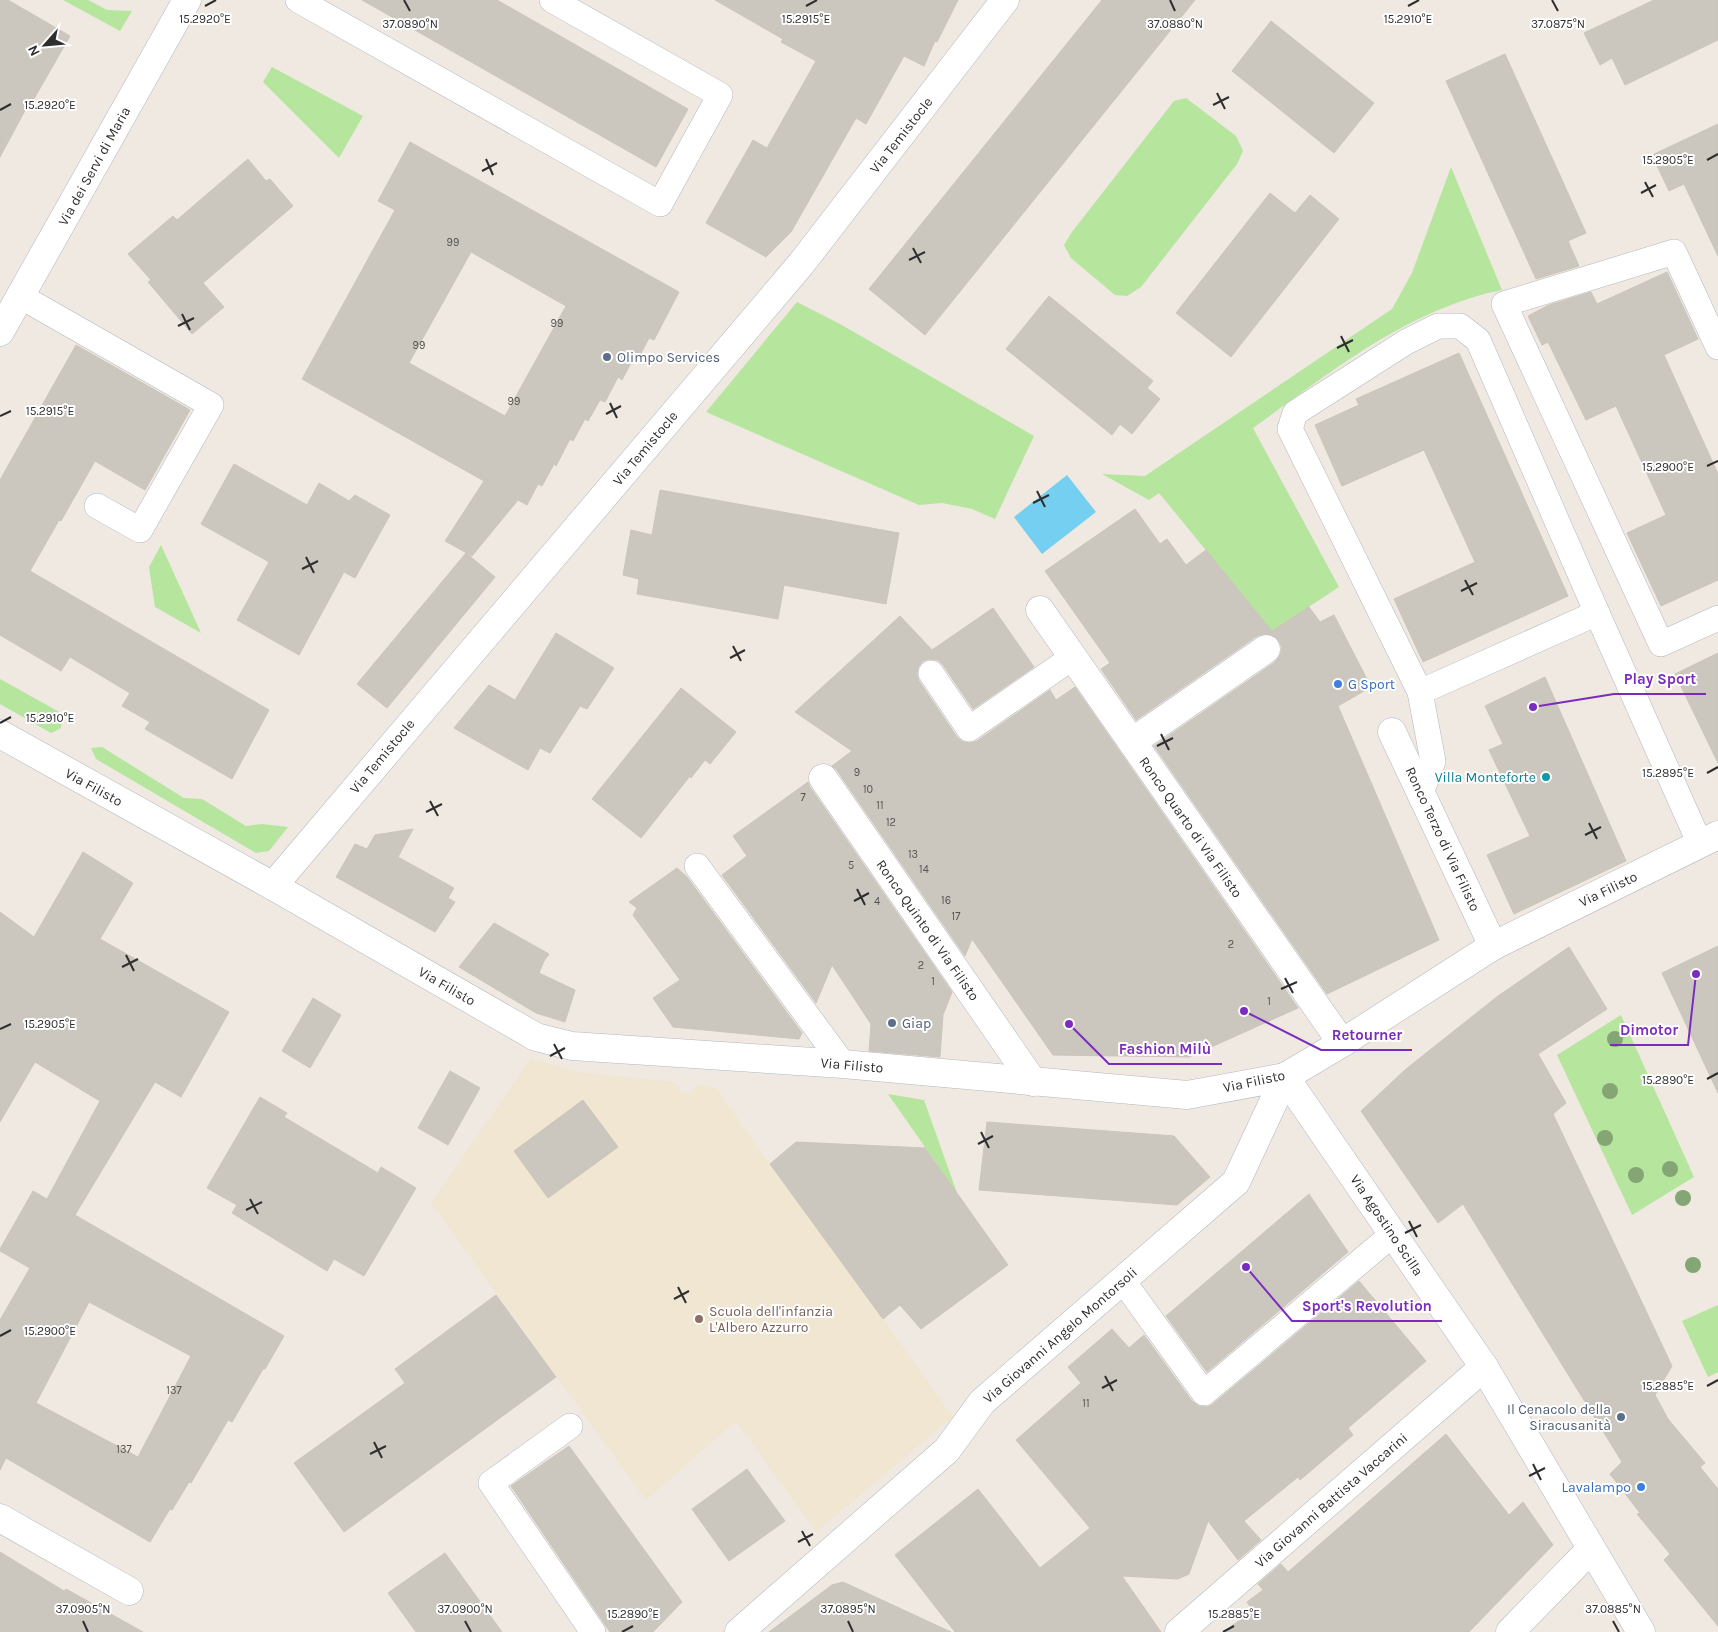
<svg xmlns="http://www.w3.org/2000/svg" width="1718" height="1632" viewBox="0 0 1718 1632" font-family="Karla,sans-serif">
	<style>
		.education { fill: #f0e6d1 }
		.green { fill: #b6e59e }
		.water { fill: #75cff0 }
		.building { fill: #cbc7bf; stroke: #cbc5ba; fill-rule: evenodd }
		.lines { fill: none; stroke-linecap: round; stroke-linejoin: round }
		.service-casing { stroke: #b4b7c1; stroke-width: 26 }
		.minor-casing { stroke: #b4b7c1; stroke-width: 29 }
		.tertiary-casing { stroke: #b4b7c1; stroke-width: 29 }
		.service { stroke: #fff; stroke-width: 25 }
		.minor { stroke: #fff; stroke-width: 28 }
		.tertiary { stroke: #fff; stroke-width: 28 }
		.tree { fill: #84a574 }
		.ticks { fill: none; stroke: #2e2e2e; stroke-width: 2 }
		.service-dot { fill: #5c6f8a; stroke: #fff; stroke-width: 2 }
		.shop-dot { fill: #3f7fe0; stroke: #fff; stroke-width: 2 }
		.culture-dot { fill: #0f9aa8; stroke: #fff; stroke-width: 2 }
		.education-dot { fill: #8d6e63; stroke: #fff; stroke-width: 2 }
		.labels { text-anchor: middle; stroke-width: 4; stroke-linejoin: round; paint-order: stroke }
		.number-label { font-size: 11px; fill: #555452 }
		.street-label { font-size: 14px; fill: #2e2e2e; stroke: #fff }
		.service-label { font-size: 14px; fill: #4e5e75; stroke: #fff; text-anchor: start }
		.shop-label { font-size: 14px; fill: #366cbe; stroke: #fff; text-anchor: start }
		.culture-label { font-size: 14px; fill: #0d838f; stroke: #fff; text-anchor: end }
		.education-label { font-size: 14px; fill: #785e54; stroke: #fff; text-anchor: start }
		.ticks-label { font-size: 12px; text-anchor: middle; fill: #2e2e2e; stroke: #fff; stroke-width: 4; stroke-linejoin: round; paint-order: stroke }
		.leader { fill: none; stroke: #7b2cbf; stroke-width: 2 }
		.callout-dot { fill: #7b2cbf; stroke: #fff; stroke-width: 2 }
		.callout-label { font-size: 15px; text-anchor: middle; font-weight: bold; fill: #7b2cbf; stroke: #fff; stroke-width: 4; stroke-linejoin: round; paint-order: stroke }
	</style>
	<rect width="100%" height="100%" fill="#efe9e1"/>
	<path class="education" d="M 531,1058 L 577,1072 L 675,1082 L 681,1092 L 684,1093 L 689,1094 L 697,1085 L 716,1087 L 769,1164 L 862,1289 L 953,1417 L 816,1532 L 736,1421 L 646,1500 L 431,1203 Z"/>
	<g class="green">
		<path d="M 63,0 L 88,0 L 107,10 L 132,11 L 120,31 Z"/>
		<path d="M 272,67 L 363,116 L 339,158 L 263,82 Z"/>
		<path d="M 1186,98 L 1236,136 L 1243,151 L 1237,164 L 1141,287 L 1127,296 L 1115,295 L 1071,258 L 1064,245 L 1072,232 L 1174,101 Z"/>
		<path d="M 1451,167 L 1502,290 C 1409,308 1328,374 1253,428 L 1339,587 L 1272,631 L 1159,493 L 1149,500 L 1102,474 L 1145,476 L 1392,309 L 1412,273 Z"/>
		<path d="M 797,302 L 840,324 L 1034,436 L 995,519 L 972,509 L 942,503 L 919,505 L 706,412 Z"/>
		<path d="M 161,545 L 201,633 L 155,607 L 149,567 Z"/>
		<path d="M 0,679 L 63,714 L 61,728 L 51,733 L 0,704 Z"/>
		<path d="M 102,747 L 184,798 L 202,799 L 246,826 L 262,824 L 288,827 L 269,851 L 256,853 L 96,759 L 91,748 Z"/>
		<path d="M 1621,1015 L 1694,1177 L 1632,1215 L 1557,1055 Z"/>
		<path d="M 888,1094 L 924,1100 L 957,1193 Z"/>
		<path d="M 1718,1305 L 1718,1372 L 1708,1377 L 1682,1321 Z"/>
	</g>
	<path class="water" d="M 1067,475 L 1096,512 L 1042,554 L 1014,517 Z"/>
	<g class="building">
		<path d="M 0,0 L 8,0 L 70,36 L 31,104 L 29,103 L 0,157 Z"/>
		<path d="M 362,0 L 497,0 L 688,109 L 656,167 Z"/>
		<path d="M 715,0 L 958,0 L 937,42 L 935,41 L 924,66 L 904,56 L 866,124 L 856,118 L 791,232 L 766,257 L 706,223 L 753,140 L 767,148 L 816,61 L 781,42 L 783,39 Z"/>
		<path d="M 1102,0 L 1195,0 L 925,335 L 869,289 Z"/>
		<path d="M 1654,0 L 1718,0 L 1718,40 L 1625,85 L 1612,58 L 1600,65 L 1584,33 Z"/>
		<path d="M 1271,21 L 1374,103 L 1334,153 L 1232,71 Z"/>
		<path d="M 1505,54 L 1586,233 L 1568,241 L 1579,266 L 1536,279 L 1446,81 Z"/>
		<path d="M 1718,124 L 1718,256 L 1684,184 L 1669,191 L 1652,155 Z"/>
		<path d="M 410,142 L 679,292 L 654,340 L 649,338 L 637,361 L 633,359 L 622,380 L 618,377 L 605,402 L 600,400 L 588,421 L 585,419 L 573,441 L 570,439 L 556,466 L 554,464 L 542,486 L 538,484 L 527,505 L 518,500 L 472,556 L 445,541 L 484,481 L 302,379 L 395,210 L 378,201 ZM 471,252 L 566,306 L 505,416 L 409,363 Z"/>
		<path d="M 248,159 L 266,181 L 270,179 L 293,206 L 203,283 L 224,307 L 192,334 L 148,282 L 151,280 L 128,254 L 173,216 L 177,220 Z"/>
		<path d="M 1270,193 L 1295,213 L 1310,195 L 1339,219 L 1231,357 L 1176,313 Z"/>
		<path d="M 1667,272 L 1698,339 L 1664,355 L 1718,474 L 1718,580 L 1661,606 L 1627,533 L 1666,515 L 1616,406 L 1586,420 L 1548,342 L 1542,345 L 1528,316 L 1549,305 L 1591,292 L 1597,304 Z"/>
		<path d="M 1049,296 L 1153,381 L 1147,388 L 1160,399 L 1132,434 L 1120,424 L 1112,435 L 1006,349 Z"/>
		<path d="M 76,345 L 190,410 L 145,490 L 95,461 L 61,521 L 59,520 L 30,571 L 269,710 L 232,779 L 145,729 L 150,722 L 122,706 L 130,693 L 70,657 L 61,671 L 0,635 L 0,480 Z"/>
		<path d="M 1459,353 L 1568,596 L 1423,662 L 1394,599 L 1475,562 L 1424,450 L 1342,486 L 1315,425 L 1359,405 L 1356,399 Z"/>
		<path d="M 234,464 L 307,505 L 319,483 L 349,501 L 355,495 L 390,515 L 355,578 L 344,572 L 299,655 L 237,620 L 269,562 L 201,524 Z"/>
		<path d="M 660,490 L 899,533 L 886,604 L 784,585 L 778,619 L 637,594 L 639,579 L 623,575 L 631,530 L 652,535 Z"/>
		<path d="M 1135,509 L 1160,544 L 1167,539 L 1186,565 L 1206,550 L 1272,631 L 1309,607 L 1320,622 L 1334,615 L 1371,687 L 1338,706 L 1439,940 L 1327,994 L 1154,746 L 1275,662 L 1280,655 L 1282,648 L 1279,641 L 1272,635 L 1264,634 L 1257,636 L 1136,720 L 1101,669 L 1110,663 L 1045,571 Z"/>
		<path d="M 466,553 L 495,577 L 387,708 L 357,684 Z"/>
		<path d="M 993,608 L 1034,667 L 973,709 L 943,665 L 938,660 L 929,659 L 923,661 L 918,667 L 917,675 L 919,681 L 957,737 L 963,742 L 971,743 L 977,741 L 1050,690 L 1056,700 L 1075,687 L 1298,1008 L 1189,1057 L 1053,1055 L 972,939 L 965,956 L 836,769 L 832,766 L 852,751 L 795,712 L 900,616 L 932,650 Z"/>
		<path d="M 556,633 L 614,668 L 587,709 L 580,706 L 550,753 L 540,748 L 528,770 L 454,728 L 489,685 L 515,700 Z"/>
		<path d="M 1718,653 L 1718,763 L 1675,674 Z"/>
		<path d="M 1545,677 L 1626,861 L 1514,914 L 1487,855 L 1530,836 L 1489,750 L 1503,744 L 1485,706 Z"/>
		<path d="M 681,688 L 736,732 L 710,764 L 705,760 L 691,778 L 690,776 L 641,838 L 592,799 Z"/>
		<path d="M 808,782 L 810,787 L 952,992 L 943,1015 L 940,1057 L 869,1051 L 871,1024 L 832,965 L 816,1003 L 722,875 L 747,856 L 733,836 Z"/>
		<path d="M 413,829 L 398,857 L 454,888 L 448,898 L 455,902 L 435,932 L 336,877 L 355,844 L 367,849 L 375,835 Z"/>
		<path d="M 83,852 L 133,883 L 100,939 L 229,1012 L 181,1097 L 155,1082 L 75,1215 L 284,1336 L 265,1369 L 263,1369 L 232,1422 L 228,1420 L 191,1483 L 189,1482 L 172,1510 L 170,1509 L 150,1542 L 6,1458 L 0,1470 L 0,1320 L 30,1268 L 0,1251 L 0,1249 L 33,1191 L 47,1199 L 100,1101 L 35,1062 L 0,1122 L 0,912 L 34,937 ZM 89,1302 L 191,1356 L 138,1457 L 36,1403 Z"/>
		<path d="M 677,868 L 687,877 L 802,1033 L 799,1039 L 673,1027 L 653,998 L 680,980 L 633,915 L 637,908 L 629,902 Z"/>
		<path d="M 494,923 L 549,954 L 544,961 L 539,973 L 575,990 L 565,1022 L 536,1013 L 459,967 Z"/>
		<path d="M 1718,946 L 1718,1093 L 1662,973 Z"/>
		<path d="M 1569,947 L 1607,1009 L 1538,1054 L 1566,1103 L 1553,1114 L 1672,1366 L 1655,1395 L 1668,1419 L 1705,1463 L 1700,1467 L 1718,1489 L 1718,1626 L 1664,1560 L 1670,1554 L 1637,1514 L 1640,1513 L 1610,1474 L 1622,1462 L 1463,1204 L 1438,1223 L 1361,1111 L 1406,1069 L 1498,996 Z"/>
		<path d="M 313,998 L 341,1015 L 310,1068 L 282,1051 Z"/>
		<path d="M 450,1071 L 480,1088 L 448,1145 L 418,1128 Z"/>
		<path d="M 260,1097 L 287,1113 L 284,1117 L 378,1173 L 381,1167 L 416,1188 L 364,1276 L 334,1259 L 327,1271 L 232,1213 L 237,1205 L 207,1188 Z"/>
		<path d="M 583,1100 L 618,1147 L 548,1198 L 514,1151 Z"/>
		<path d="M 987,1122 L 1174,1136 L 1210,1177 L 1177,1205 L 979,1190 Z"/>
		<path d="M 796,1142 L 925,1148 L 1008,1265 L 921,1329 L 900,1305 L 883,1319 L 770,1164 Z"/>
		<path d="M 1309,1194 L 1348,1252 L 1207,1372 L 1166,1316 Z"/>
		<path d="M 1359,1281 L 1426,1361 L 1348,1428 L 1353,1435 L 1300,1480 L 1298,1477 L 1244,1521 L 1261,1540 L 1238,1560 L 1208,1521 L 1189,1574 L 1178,1579 L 1122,1576 L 1161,1632 L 955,1632 L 895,1555 L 978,1489 L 1040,1568 L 1090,1528 L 1016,1440 L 1081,1383 L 1068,1367 L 1112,1329 L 1129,1348 L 1144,1335 L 1192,1401 L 1199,1406 L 1207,1407 L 1213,1404 Z"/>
		<path d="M 496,1295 L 556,1377 L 344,1532 L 294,1463 L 405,1383 L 395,1369 Z"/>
		<path d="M 1446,1434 L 1509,1515 L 1523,1502 L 1553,1545 L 1469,1632 L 1223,1632 L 1253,1611 L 1247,1602 L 1263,1590 L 1258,1584 L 1281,1564 L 1288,1572 Z"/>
		<path d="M 569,1446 L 682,1602 L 653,1632 L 610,1632 L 511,1486 Z"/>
		<path d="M 747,1469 L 785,1521 L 729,1561 L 692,1509 Z"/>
		<path d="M 0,1552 L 64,1591 L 66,1589 L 143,1632 L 0,1632 Z"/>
		<path d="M 445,1553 L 502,1632 L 416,1632 L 388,1593 Z"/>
		<path d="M 843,1582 L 951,1632 L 769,1632 L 832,1585 Z"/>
	</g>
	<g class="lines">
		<defs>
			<g id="service">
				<path d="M 298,0 L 660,204 L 720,95 L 552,0"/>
				<path d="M 20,296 L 211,405 L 140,530 L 97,506"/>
				<path d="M 1438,326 L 1460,326 L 1478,340 L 1597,613 L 1420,692 L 1290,429 L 1295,413 L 1406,342 Z"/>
				<path d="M 1718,347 L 1674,252 L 1504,304 L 1661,644 L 1718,618"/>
				<path d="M 1597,613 L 1700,844"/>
				<path d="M 931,673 L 969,729 L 1073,657"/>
				<path d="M 1420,692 L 1433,761 L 1421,793"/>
				<path d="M 697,866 L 843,1064"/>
				<path d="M 1123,1281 L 1204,1393 L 1393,1234"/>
				<path d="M 570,1426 L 491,1483 L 593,1632"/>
			</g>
			<g id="minor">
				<path d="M 1040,610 L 1342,1043"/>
				<path d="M 1392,732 L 1493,946"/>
				<path d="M 1132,742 L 1266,649"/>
				<path d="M 823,778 L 1033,1082"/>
				<path d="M 273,886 L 801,264 L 1005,0"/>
				<path d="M 1285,1077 L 1484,1367 L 1641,1632"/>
				<path d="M 0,1518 L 129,1591"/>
				<path d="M 739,1632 L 947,1450 L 982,1402 L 1236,1182 L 1285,1077"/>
				<path d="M 1179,1632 L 1484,1367"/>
				<path d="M 1510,1632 L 1591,1549"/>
			</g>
			<g id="tertiary">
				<path d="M 0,332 L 187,0"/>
				<path d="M 0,734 L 273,886 L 536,1037 L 572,1046 L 843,1064 L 1187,1095 L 1285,1077 L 1342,1043 L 1493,946 L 1718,835"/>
			</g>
		</defs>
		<use href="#service" class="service-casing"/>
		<use href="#minor" class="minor-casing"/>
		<use href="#tertiary" class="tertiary-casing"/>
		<use href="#service" class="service"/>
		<use href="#minor" class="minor"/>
		<use href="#tertiary" class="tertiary"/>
	</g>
	<g class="tree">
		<circle cx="1615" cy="1039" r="8"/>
		<circle cx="1610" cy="1091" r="8"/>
		<circle cx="1605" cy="1138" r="8"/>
		<circle cx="1670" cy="1169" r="8"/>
		<circle cx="1636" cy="1175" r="8"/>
		<circle cx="1683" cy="1198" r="8"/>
		<circle cx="1693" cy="1265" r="8"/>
	</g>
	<path class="ticks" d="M 404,0 L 410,11M 1170,0 L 1175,11M 1552,0 L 1558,11M 205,6 L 216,0M 806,6 L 817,0M 1408,6 L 1419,0M 1217,93 L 1225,109M 1213,105 L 1229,97M 0,110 L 11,104M 486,159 L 493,175M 1707,160 L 1718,154M 482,171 L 497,163M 1645,182 L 1653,197M 1641,193 L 1656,185M 913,248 L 921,263M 909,260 L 925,252M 182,314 L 190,330M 178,326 L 194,318M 1341,336 L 1349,352M 1337,348 L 1353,340M 610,403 L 617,418M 606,414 L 621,406M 0,416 L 11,411M 1707,466 L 1718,461M 1037,491 L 1045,507M 1033,503 L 1049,495M 306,557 L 314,573M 302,569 L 318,561M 1465,580 L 1473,595M 1461,591 L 1477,583M 733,646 L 741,661M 730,658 L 745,650M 0,723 L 11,717M 1161,734 L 1169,750M 1157,746 L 1173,738M 1707,773 L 1718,767M 430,801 L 438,816M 426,812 L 442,804M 1589,823 L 1597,839M 1585,835 L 1601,827M 857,889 L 865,905M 854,901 L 869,893M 126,955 L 134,971M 122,967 L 138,959M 1285,978 L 1293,993M 1281,989 L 1297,982M 0,1029 L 11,1024M 554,1044 L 562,1059M 550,1056 L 565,1048M 1707,1079 L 1718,1073M 981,1132 L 989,1148M 978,1144 L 993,1136M 250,1199 L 258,1214M 246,1210 L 262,1202M 1409,1221 L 1417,1237M 1405,1233 L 1421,1225M 678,1287 L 686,1303M 674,1299 L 689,1291M 0,1336 L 11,1330M 1105,1376 L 1113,1391M 1707,1386 L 1718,1380M 1102,1388 L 1117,1380M 374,1442 L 382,1458M 370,1454 L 386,1446M 1533,1464 L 1541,1480M 1529,1476 L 1545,1468M 802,1531 L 810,1546M 798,1542 L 813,1534M 83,1621 L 88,1632M 465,1621 L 471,1632M 848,1621 L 853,1632M 1613,1621 L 1619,1632M 622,1632 L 633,1626M 1223,1632 L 1234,1626"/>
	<g class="service-dot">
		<circle cx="607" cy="357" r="5"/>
		<circle cx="892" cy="1023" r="5"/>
		<circle cx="1621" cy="1417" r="5"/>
	</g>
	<g class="shop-dot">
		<circle cx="1338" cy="684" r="5"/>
		<circle cx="1641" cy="1487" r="5"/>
	</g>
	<circle class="culture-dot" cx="1546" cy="777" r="5"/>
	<circle class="education-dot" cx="699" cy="1319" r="5"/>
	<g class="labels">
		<g class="number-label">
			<text x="453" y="246">99</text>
			<text x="557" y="327">99</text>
			<text x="419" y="349">99</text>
			<text x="514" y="405">99</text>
			<text x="857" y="776">9</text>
			<text x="868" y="793">10</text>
			<text x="803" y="801">7</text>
			<text x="880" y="809">11</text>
			<text x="891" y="826">12</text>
			<text x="913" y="858">13</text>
			<text x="851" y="869">5</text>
			<text x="924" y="873">14</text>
			<text x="946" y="904">16</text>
			<text x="877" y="905">4</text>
			<text x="956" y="920">17</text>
			<text x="1231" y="948">2</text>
			<text x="921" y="969">2</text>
			<text x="933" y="985">1</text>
			<text x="1269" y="1005">1</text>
			<text x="174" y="1394">137</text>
			<text x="1086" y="1407">11</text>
			<text x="124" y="1453">137</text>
		</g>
		<g class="street-label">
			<text transform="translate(901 135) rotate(-52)" y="5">Via Temistocle</text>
			<text transform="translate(94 166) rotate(-61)" y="5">Via dei Servi di Maria</text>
			<text transform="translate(645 448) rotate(-50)" y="5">Via Temistocle</text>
			<text transform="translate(382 756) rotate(-50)" y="5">Via Temistocle</text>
			<text transform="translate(94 787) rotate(29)" y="5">Via Filisto</text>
			<text transform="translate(1191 827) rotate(55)" y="5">Ronco Quarto di Via Filisto</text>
			<text transform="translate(1443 839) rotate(65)" y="5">Ronco Terzo di Via Filisto</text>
			<text transform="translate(1608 889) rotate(-26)" y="5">Via Filisto</text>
			<text transform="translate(928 930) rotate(55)" y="5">Ronco Quinto di Via Filisto</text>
			<text transform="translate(447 986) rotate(30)" y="5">Via Filisto</text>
			<text transform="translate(852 1065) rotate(5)" y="5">Via Filisto</text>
			<text transform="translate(1254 1081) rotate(-12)" y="5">Via Filisto</text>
			<text transform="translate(1387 1225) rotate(56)" y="5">Via Agostino Scilla</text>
			<text transform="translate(1060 1335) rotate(-41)" y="5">Via Giovanni Angelo Montorsoli</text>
			<text transform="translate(1331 1500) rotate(-41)" y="5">Via Giovanni Battista Vaccarini</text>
		</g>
		<g class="service-label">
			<text x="617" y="362">Olimpo Services</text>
			<text x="902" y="1028">Giap</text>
			<text x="1611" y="1414" text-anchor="end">Il Cenacolo della<tspan x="1611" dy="16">Siracusanità</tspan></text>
		</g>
		<g class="shop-label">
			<text x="1348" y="689">G Sport</text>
			<text x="1631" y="1492" text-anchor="end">Lavalampo</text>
		</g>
		<g class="culture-label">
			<text x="1536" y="782">Villa Monteforte</text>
		</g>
		<g class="education-label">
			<text x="709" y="1316">Scuola dell'infanzia<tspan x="709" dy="16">L'Albero Azzurro</tspan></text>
		</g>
	</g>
	<g class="ticks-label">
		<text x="205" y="23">15.2920°E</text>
		<text x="806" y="23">15.2915°E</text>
		<text x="1408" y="23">15.2910°E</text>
		<text x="410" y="28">37.0890°N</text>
		<text x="1175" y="28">37.0880°N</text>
		<text x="1558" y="28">37.0875°N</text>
		<text x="50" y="109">15.2920°E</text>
		<text x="1668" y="164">15.2905°E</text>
		<text x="50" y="415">15.2915°E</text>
		<text x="1668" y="471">15.2900°E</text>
		<text x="50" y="722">15.2910°E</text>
		<text x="1668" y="777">15.2895°E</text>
		<text x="50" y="1028">15.2905°E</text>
		<text x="1668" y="1084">15.2890°E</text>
		<text x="50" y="1335">15.2900°E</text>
		<text x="1668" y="1390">15.2885°E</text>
		<text x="83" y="1613">37.0905°N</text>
		<text x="465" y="1613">37.0900°N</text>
		<text x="848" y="1613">37.0895°N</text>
		<text x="1613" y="1613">37.0885°N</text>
		<text x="633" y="1618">15.2890°E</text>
		<text x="1234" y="1618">15.2885°E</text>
	</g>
	<path class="leader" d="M1533 707L1614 694H1706M1696 974L1688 1045H1610M1244 1011L1321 1050H1412M1069 1024L1109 1064H1222M1246 1267L1292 1321H1442"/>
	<g class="callout-dot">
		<circle cx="1533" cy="707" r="5"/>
		<circle cx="1696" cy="974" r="5"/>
		<circle cx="1244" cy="1011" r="5"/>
		<circle cx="1069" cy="1024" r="5"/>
		<circle cx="1246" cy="1267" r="5"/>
	</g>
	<g class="callout-label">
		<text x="1660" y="684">Play Sport</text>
		<text x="1649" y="1035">Dimotor</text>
		<text x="1367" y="1040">Retourner</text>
		<text x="1165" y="1054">Fashion Milù</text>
		<text x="1367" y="1311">Sport's Revolution</text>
	</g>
	<g transform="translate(45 45) rotate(243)" stroke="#ffffff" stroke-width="4" paint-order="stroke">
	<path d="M0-4L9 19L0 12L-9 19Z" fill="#2e2e2e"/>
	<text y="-8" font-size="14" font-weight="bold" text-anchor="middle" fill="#2e2e2e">N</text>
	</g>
</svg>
